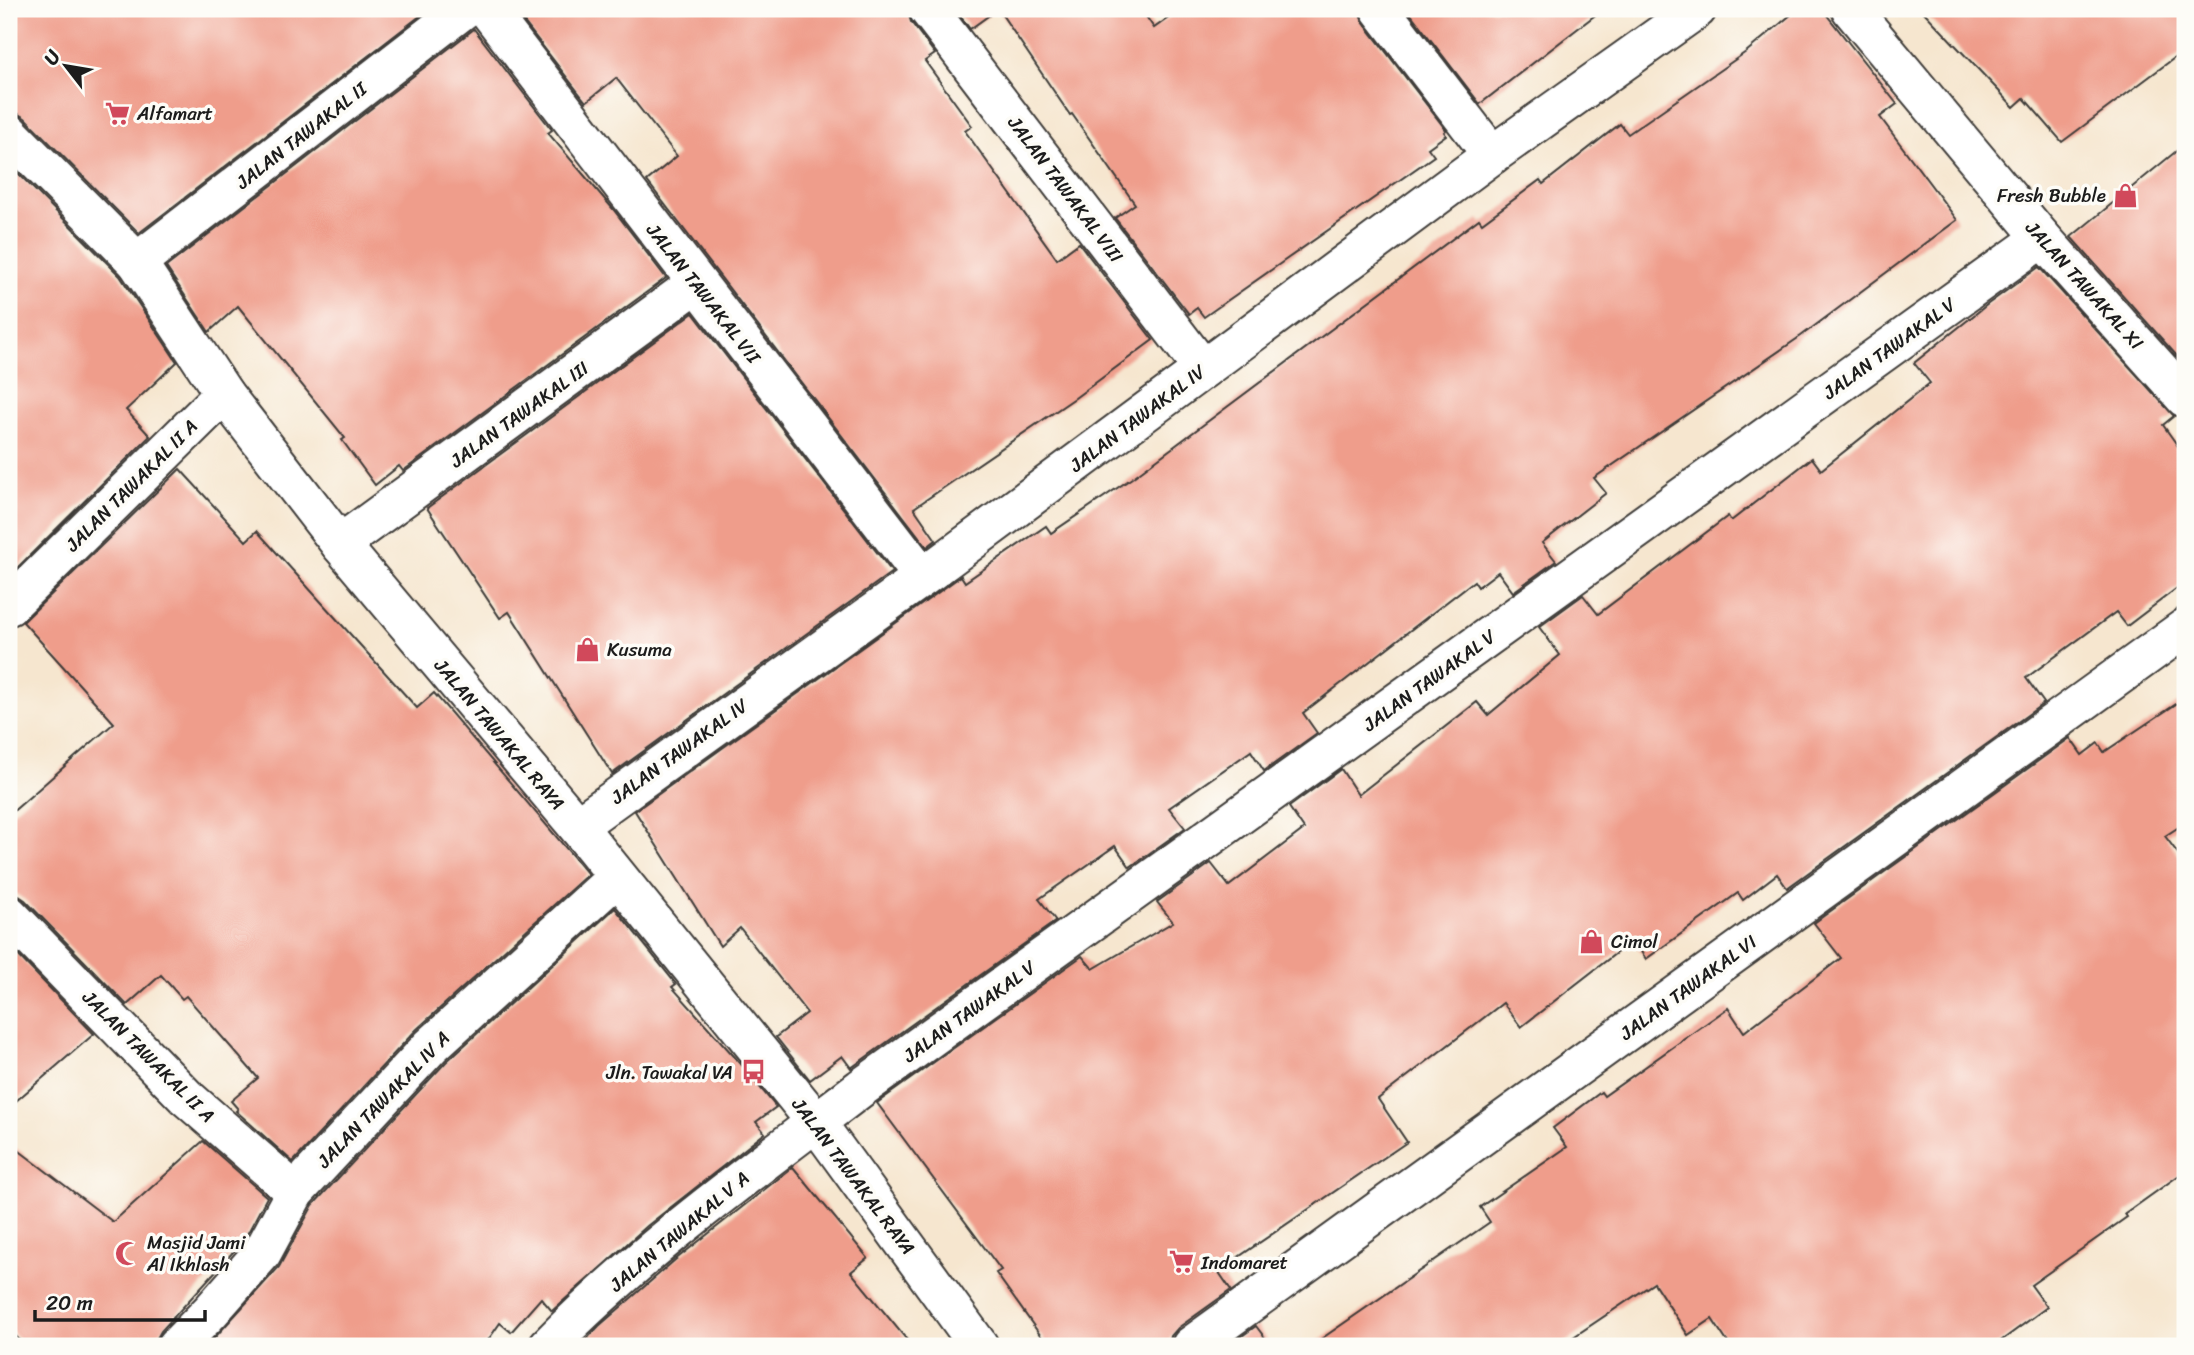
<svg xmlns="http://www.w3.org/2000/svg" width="2194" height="1355" viewBox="0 0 2194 1355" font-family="Sriracha,sans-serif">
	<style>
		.building { fill: #ef9d8b }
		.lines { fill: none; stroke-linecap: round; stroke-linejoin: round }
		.minor-casing { stroke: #3d3a37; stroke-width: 42 }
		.minor { stroke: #fff; stroke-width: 38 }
		.labels { text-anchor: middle; stroke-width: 7; stroke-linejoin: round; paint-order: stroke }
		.poi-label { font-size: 19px; fill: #1c1c1c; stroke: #fdfcf7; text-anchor: start }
		.street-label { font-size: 19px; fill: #1c1c1c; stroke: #fdfcf7 }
	</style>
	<rect width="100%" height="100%" fill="#fdfcf7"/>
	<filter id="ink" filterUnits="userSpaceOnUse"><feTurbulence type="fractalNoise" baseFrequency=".0143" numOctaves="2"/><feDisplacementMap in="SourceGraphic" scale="14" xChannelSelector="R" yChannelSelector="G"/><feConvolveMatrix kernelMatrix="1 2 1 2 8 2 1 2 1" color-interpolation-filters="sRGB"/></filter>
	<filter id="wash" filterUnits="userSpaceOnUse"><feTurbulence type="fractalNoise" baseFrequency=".00686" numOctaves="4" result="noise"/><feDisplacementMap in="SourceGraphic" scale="28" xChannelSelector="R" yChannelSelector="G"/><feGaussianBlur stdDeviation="1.57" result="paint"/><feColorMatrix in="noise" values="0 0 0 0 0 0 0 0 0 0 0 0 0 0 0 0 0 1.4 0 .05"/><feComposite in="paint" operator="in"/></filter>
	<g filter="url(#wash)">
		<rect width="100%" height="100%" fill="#f6e6cf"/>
		<g id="blocks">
			<g class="building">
				<path d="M 9,9 L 429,9 L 139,233 L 25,118 L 15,112 L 9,112 Z"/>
				<path d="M 514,9 L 907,9 L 911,22 L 935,54 L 925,61 L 972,126 L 965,131 L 1057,259 L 1079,243 L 1153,340 L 1075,398 L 914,508 L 936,540 L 927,547 L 647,181 L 677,156 L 616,78 L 586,102 Z"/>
				<path d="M 955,9 L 1141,9 L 1154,28 L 1181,9 L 1359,9 L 1363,22 L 1446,130 L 1444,132 L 1446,135 L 1428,148 L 1434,156 L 1204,317 L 1197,308 L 1189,314 L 1115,218 L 1135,204 L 1072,114 L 1070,115 L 998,9 L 970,29 Z"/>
				<path d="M 1407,9 L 1603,9 L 1480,104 Z"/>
				<path d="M 1798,9 L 1822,9 L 1897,104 L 1880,117 L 1957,220 L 1801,336 L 1594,478 L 1606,493 L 1542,543 L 1556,561 L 1513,592 L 1498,572 L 1478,587 L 1474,581 L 1303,713 L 1317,733 L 1264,771 L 1251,751 L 1169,808 L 1185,828 L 1130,867 L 1115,846 L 1039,899 L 1056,921 L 851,1068 L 842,1056 L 810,1080 L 776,1037 L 807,1013 L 740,928 L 720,946 L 635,811 L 961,576 L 965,582 L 1046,526 L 1051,533 L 1132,478 L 1479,219 L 1482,223 L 1540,180 L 1543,184 L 1620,124 L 1628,134 L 1746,52 Z"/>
				<path d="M 1921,9 L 2185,9 L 2185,50 L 2062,142 L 2024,98 L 2014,107 Z"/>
				<path d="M 474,29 L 552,130 L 548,133 L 613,209 L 666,278 L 403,471 L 399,466 L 375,485 L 342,440 L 345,438 L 238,306 L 209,332 L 166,267 Z"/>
				<path d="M 2185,144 L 2185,365 L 2071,237 Z"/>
				<path d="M 9,164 L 120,276 L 177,362 L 126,410 L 150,436 L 9,576 Z"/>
				<path d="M 2039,267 L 2174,416 L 2163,425 L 2185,456 L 2185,582 L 2127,626 L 2116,612 L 2026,678 L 2044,703 L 1787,888 L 1777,874 L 1743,900 L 1738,893 L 1646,959 L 1633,940 L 1521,1027 L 1503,1003 L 1378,1099 L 1407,1142 L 1218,1271 L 1231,1290 L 1178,1328 L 1171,1336 L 1169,1346 L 1048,1346 L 996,1273 L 1001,1270 L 877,1103 L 1082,956 L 1093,969 L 1173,922 L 1157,902 L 1211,863 L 1229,886 L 1304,829 L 1289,807 L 1341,769 L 1358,795 L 1477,702 L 1488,715 L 1560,655 L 1539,627 L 1583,595 L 1598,614 L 1728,516 L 1731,521 L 1812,458 L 1821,470 L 1930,383 L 1914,363 L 1988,304 Z"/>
				<path d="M 693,313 L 892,572 L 612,774 L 509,612 L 500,618 L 427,508 Z"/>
				<path d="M 180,469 L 246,541 L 257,531 L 417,708 L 434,693 L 588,874 L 416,1030 L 293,1162 L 236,1111 L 238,1109 L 231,1101 L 258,1078 L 186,996 L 182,999 L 161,975 L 127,1005 L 25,900 L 16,894 L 9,894 L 9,815 L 114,723 L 23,622 Z"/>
				<path d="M 2185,698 L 2185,823 L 2165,836 L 2185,863 L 2185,1171 L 2125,1214 L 2127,1217 L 2031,1285 L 2047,1307 L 1994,1346 L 1730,1346 L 1712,1319 L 1688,1335 L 1654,1283 L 1560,1346 L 1311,1346 L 1490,1222 L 1480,1207 L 1567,1147 L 1553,1128 L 1601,1092 L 1604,1096 L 1728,1008 L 1744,1032 L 1841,958 L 1814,923 L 2070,738 L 2082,755 L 2098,743 L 2104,752 Z"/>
				<path d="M 615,908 L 676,984 L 672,987 L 741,1064 L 776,1107 L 756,1122 L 765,1133 L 647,1226 L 552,1311 L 541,1298 L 511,1332 L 500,1323 L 484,1346 L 207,1346 L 279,1267 L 313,1205 L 446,1062 Z"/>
				<path d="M 9,946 L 94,1034 L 9,1107 Z"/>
				<path d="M 203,1141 L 267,1197 L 244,1240 L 161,1331 L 156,1340 L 156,1346 L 25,1346 L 9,1329 L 9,1143 L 113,1222 Z"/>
				<path d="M 793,1167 L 868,1258 L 851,1272 L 912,1346 L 580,1346 L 599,1326 L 675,1260 Z"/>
				<path d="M 1256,1326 L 1271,1346 L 1228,1346 Z"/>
			</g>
		</g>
	</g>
	<g filter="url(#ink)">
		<use href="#blocks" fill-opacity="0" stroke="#3d3a37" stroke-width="2"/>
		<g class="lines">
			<defs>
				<g id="minor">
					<path d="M 487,9 L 923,577"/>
					<path d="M 928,9 L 1203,369"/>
					<path d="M 1380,9 L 1492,155"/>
					<path d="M 1851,9 L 2042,238 L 2185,398"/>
					<path d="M 9,133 L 137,262 L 224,394 L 340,544 L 577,826 L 816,1122 L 979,1346"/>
					<path d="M 137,262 L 464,9"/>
					<path d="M 340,544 L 697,283"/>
					<path d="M 9,606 L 224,394"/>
					<path d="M 577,826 L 923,577 L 1492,155 L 1697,9"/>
					<path d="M 9,915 L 186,1097 L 295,1192"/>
					<path d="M 177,1346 L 211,1311 L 262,1253 L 295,1192 L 431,1046 L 617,877"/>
					<path d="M 548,1346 C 643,1249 754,1170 861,1088 L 2042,238"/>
					<path d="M 1191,1346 L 2185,628"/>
				</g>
			</defs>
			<use href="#minor" class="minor-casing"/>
			<use href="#minor" class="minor"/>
		</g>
	</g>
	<defs>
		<symbol id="supermarket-bare" viewBox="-9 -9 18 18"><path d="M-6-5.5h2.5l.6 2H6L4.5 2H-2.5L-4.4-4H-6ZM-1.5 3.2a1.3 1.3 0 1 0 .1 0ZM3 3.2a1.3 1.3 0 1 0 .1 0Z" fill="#d1495b" stroke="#fdfcf7" stroke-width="2.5" paint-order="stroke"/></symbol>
		<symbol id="shop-bare" viewBox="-9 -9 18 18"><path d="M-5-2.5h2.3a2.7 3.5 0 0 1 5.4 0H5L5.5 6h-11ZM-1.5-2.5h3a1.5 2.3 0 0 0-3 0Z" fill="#d1495b" stroke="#fdfcf7" stroke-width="2.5" paint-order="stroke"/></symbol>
		<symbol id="bus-bare" viewBox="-9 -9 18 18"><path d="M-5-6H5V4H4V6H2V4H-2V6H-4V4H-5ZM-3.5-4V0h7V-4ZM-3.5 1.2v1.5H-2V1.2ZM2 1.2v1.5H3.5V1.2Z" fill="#d1495b" stroke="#fdfcf7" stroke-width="2.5" paint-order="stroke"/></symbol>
		<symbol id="mosque-bare" viewBox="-9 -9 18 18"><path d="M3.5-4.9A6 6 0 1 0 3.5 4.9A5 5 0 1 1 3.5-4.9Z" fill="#d1495b" stroke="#fdfcf7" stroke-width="2.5" paint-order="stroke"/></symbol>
	</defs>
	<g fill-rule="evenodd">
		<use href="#supermarket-bare" x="100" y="96" width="35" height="35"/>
		<use href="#shop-bare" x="2108" y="178" width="35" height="35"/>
		<use href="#shop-bare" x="570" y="632" width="35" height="35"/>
		<use href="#shop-bare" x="1574" y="924" width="35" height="35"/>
		<use href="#bus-bare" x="736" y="1054" width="35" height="35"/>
		<use href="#mosque-bare" x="110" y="1236" width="35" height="35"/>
		<use href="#supermarket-bare" x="1164" y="1244" width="35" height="35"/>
	</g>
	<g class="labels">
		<g class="poi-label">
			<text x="137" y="120">Alfamart</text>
			<text x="2106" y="202" text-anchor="end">Fresh Bubble</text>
			<text x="607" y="656">Kusuma</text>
			<text x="1611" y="948">Cimol</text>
			<text x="733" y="1079" text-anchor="end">Jln. Tawakal VA</text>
			<text x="147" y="1249">Masjid Jami<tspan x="147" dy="22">Al Ikhlash</tspan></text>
			<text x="1201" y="1269">Indomaret</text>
		</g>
		<g class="street-label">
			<text transform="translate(301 135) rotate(-38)" y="7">JALAN TAWAKAL II</text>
			<text transform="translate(1066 189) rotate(53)" y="7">JALAN TAWAKAL VIII</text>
			<text transform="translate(2085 285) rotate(48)" y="7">JALAN TAWAKAL XI</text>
			<text transform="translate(704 293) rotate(52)" y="7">JALAN TAWAKAL VII</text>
			<text transform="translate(1889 348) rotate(-36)" y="7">JALAN TAWAKAL V</text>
			<text transform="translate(519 414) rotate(-36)" y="7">JALAN TAWAKAL III</text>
			<text transform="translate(1137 418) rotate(-37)" y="7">JALAN TAWAKAL IV</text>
			<text transform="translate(131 485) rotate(-45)" y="7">JALAN TAWAKAL II A</text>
			<text transform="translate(1429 680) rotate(-36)" y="7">JALAN TAWAKAL V</text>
			<text transform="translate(500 734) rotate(50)" y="7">JALAN TAWAKAL RAYA</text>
			<text transform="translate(679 751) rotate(-36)" y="7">JALAN TAWAKAL IV</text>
			<text transform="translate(1688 987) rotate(-36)" y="7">JALAN TAWAKAL VI</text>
			<text transform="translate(969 1011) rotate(-36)" y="7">JALAN TAWAKAL V</text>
			<text transform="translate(149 1056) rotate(45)" y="7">JALAN TAWAKAL II A</text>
			<text transform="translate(383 1099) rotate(-46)" y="7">JALAN TAWAKAL IV A</text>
			<text transform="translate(854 1176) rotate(53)" y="7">JALAN TAWAKAL RAYA</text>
			<text transform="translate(679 1231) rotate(-40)" y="7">JALAN TAWAKAL V A</text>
		</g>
	</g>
	<rect width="2194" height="1355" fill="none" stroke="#fdfcf7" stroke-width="35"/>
	<g transform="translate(66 66) rotate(301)" stroke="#fdfcf7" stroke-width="5" paint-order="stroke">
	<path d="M0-5L12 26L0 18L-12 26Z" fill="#1c1c1c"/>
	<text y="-10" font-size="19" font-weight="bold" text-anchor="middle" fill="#1c1c1c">U</text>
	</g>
	<path d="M35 1310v10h170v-10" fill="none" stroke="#1c1c1c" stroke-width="3.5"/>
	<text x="46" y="1310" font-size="21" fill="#1c1c1c" stroke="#fdfcf7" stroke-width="5" paint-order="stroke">20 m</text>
</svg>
